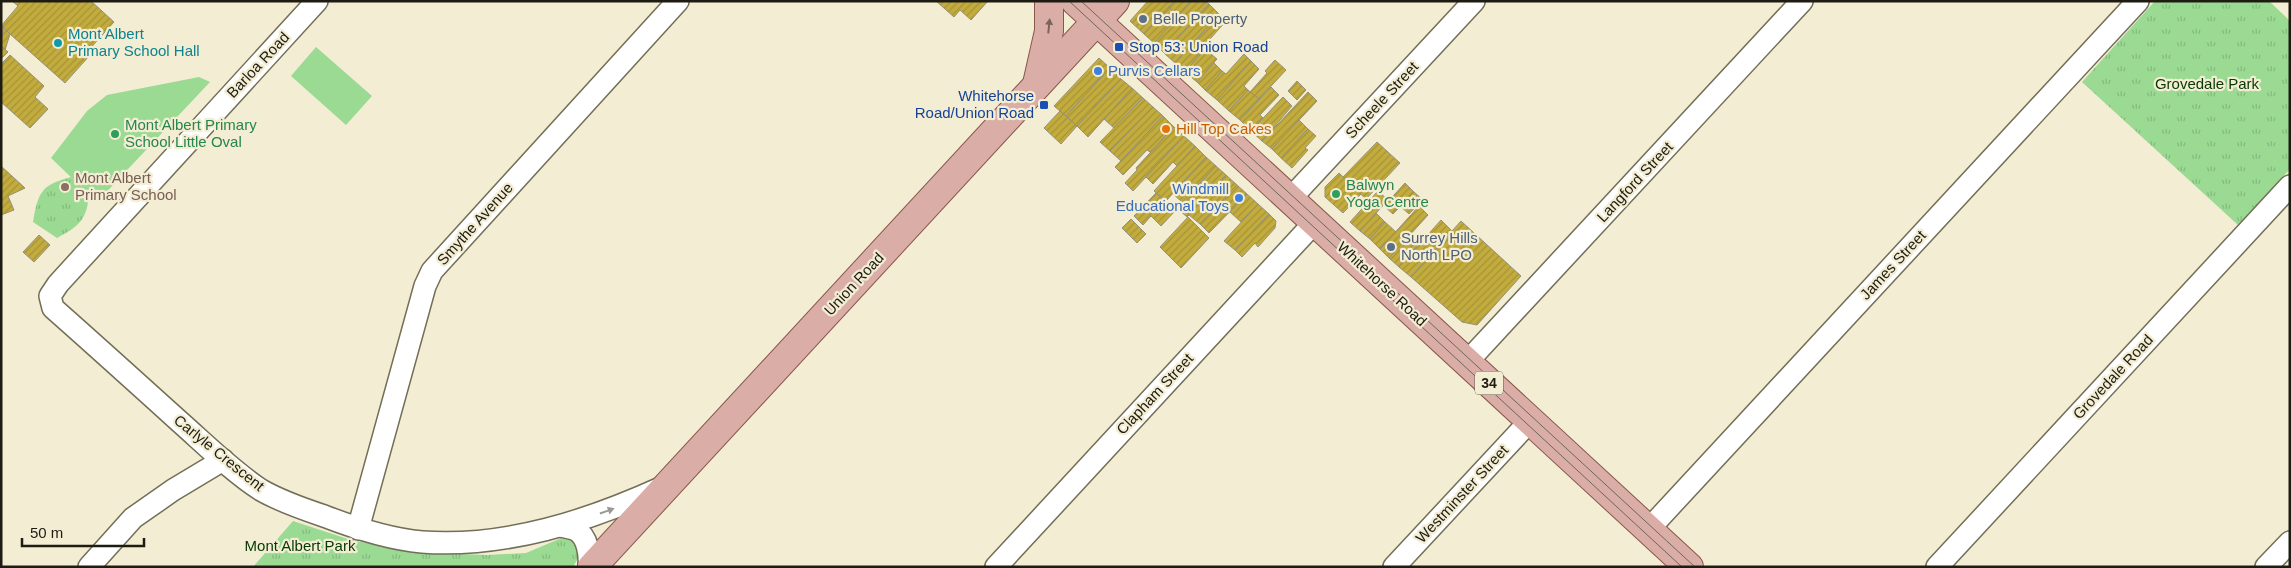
<svg xmlns="http://www.w3.org/2000/svg" width="2291" height="568" viewBox="0 0 2291 568" font-family="Arial,sans-serif">
	<style>
		.grass { fill: url(#grass-tufts) }
		.garden { fill: #9ada93 }
		.building { fill: url(#building-hatch); stroke: #959078 }
		.lines { fill: none; stroke-linecap: round; stroke-linejoin: round }
		.minor-casing { stroke: #736e57; stroke-width: 24 }
		.major-casing { stroke: #88564c; stroke-width: 30 }
		.minor { stroke: #fff; stroke-width: 21 }
		.major { stroke: #daada7; stroke-width: 28 }
		.tram { stroke: #6c6858; stroke-width: 1 }
		.oneway { fill: #7c645c }
		.oneway2 { fill: #9a9994 }
		.service-dot { fill: #5c6f8a; stroke: #f3edd3; stroke-width: 2 }
		.culture-dot { fill: #0f9aa8; stroke: #f3edd3; stroke-width: 2 }
		.transit-dot { fill: #1a4fb4; stroke: #f3edd3; stroke-width: 2 }
		.shop-dot { fill: #3f7fe0; stroke: #f3edd3; stroke-width: 2 }
		.food-dot { fill: #e8710a; stroke: #f3edd3; stroke-width: 2 }
		.leisure-dot { fill: #2e9e5b; stroke: #f3edd3; stroke-width: 2 }
		.education-dot { fill: #8d6e63; stroke: #f3edd3; stroke-width: 2 }
		.labels { text-anchor: middle; stroke-width: 4.5; stroke-linejoin: round; paint-order: stroke }
		.shield { fill: #f3edd3; stroke: #5e5b4c; stroke-width: 1 }
		.shield-label { font-size: 14px; font-weight: bold; fill: #1e1c12 }
		.service-label { font-size: 15px; fill: #4e5e75; stroke: #f3edd3; text-anchor: start }
		.culture-label { font-size: 15px; fill: #0d838f; stroke: #f3edd3; text-anchor: start }
		.transit-label { font-size: 15px; fill: #164399; stroke: #f3edd3; text-anchor: start }
		.street-label { font-size: 15px; fill: #1e1c12; stroke: #f3edd3 }
		.shop-label { font-size: 15px; fill: #366cbe; stroke: #f3edd3; text-anchor: start }
		.park-label { font-size: 15px; fill: #053802; stroke: #f3edd3 }
		.leisure-label { font-size: 15px; fill: #27864d; stroke: #f3edd3; text-anchor: start }
		.food-label { font-size: 15px; fill: #c56008; stroke: #f3edd3; text-anchor: start }
		.education-label { font-size: 15px; fill: #785e54; stroke: #f3edd3; text-anchor: start }
	</style>
	<defs>
		<pattern id="grass-tufts" width="24" height="20" patternUnits="userSpaceOnUse" patternTransform="scale(1.25)"><rect width="24" height="20" fill="#9ada93"/><path d="M3 7l-1-3M5 7V3M7 7l1-3M15 17l-1-3M17 17v-4M19 17l1-3" fill="none" stroke="#84ba7e"/></pattern>
		<pattern id="building-hatch" width="6" height="6" patternUnits="userSpaceOnUse" patternTransform="scale(1.25)"><rect width="6" height="6" fill="#c3ac3e"/><path d="M-1 1l2-2M0 6l6-6M5 7l2-2" fill="none" stroke="#a79335"/></pattern>
	</defs>
	<rect width="100%" height="100%" fill="#f3edd3"/>
	<g class="grass">
		<path d="M 2155,1 L 2269,1 L 2290,21 L 2290,169 L 2238,225 L 2082,82 Z"/>
		<path d="M 71,177 L 89,194 C 87,220 79,226 57,238 L 33,222 C 38,191 42,185 71,177 Z"/>
		<path d="M 293,521 L 351,540 L 414,552 L 487,555 L 526,553 L 566,536 L 584,548 L 573,567 L 253,567 Z"/>
	</g>
	<g class="garden">
		<path d="M 316,47 L 372,96 L 346,125 L 291,76 Z"/>
		<path d="M 199,77 L 210,82 L 97,202 L 51,158 L 87,111 L 107,95 Z"/>
	</g>
	<g class="building">
		<path d="M 12,1 L 91,1 L 114,22 L 87,52 L 90,55 L 65,83 L 1,26 L 18,6 Z"/>
		<path d="M 936,1 L 988,1 L 971,20 L 960,10 L 954,17 Z"/>
		<path d="M 1148,1 L 1174,1 L 1144,34 L 1130,21 Z"/>
		<path d="M 1174,1 L 1192,1 L 1178,16 L 1169,7 Z"/>
		<path d="M 1192,1 L 1205,1 L 1209,4 L 1164,53 L 1154,43 Z"/>
		<path d="M 1209,4 L 1219,14 L 1175,63 L 1164,53 Z"/>
		<path d="M 1169,7 L 1178,16 L 1154,43 L 1144,34 Z"/>
		<path d="M 1219,14 L 1226,21 L 1203,47 L 1205,49 L 1185,72 L 1175,63 Z"/>
		<path d="M 3,27 L 10,34 L 5,50 L 1,46 Z"/>
		<path d="M 1,46 L 8,52 L 1,59 Z"/>
		<path d="M 1205,49 L 1217,59 L 1197,82 L 1185,72 Z"/>
		<path d="M 1244,54 L 1251,61 L 1217,100 L 1205,90 L 1222,71 L 1226,74 Z"/>
		<path d="M 10,55 L 44,86 L 35,97 L 48,109 L 30,128 L 1,102 L 1,64 Z"/>
		<path d="M 1099,58 L 1110,68 L 1066,116 L 1054,106 Z"/>
		<path d="M 1275,60 L 1286,70 L 1259,99 L 1250,92 L 1267,73 L 1265,71 Z"/>
		<path d="M 1251,61 L 1259,69 L 1244,86 L 1248,90 L 1229,111 L 1217,100 Z"/>
		<path d="M 1214,63 L 1222,71 L 1205,90 L 1197,82 Z"/>
		<path d="M 1110,68 L 1121,79 L 1077,126 L 1066,116 Z"/>
		<path d="M 1121,79 L 1132,88 L 1088,137 L 1077,126 Z"/>
		<path d="M 1297,81 L 1306,90 L 1297,100 L 1288,91 Z"/>
		<path d="M 1271,87 L 1279,95 L 1260,115 L 1263,118 L 1251,131 L 1240,120 Z"/>
		<path d="M 1132,88 L 1143,98 L 1114,128 L 1104,119 Z"/>
		<path d="M 1248,90 L 1259,99 L 1240,120 L 1229,111 Z"/>
		<path d="M 1308,92 L 1317,101 L 1272,149 L 1262,141 Z"/>
		<path d="M 1283,97 L 1292,106 L 1262,141 L 1251,131 Z"/>
		<path d="M 1143,98 L 1153,107 L 1110,151 L 1100,142 Z"/>
		<path d="M 1153,107 L 1163,116 L 1121,161 L 1110,151 Z"/>
		<path d="M 1060,111 L 1077,126 L 1061,144 L 1044,128 Z"/>
		<path d="M 1163,116 L 1174,127 L 1150,152 L 1147,150 L 1123,175 L 1115,167 Z"/>
		<path d="M 1299,120 L 1308,129 L 1281,158 L 1272,149 Z"/>
		<path d="M 1174,127 L 1184,136 L 1133,191 L 1125,183 L 1137,170 L 1136,168 Z"/>
		<path d="M 1308,129 L 1316,136 L 1305,148 L 1308,150 L 1292,168 L 1281,158 Z"/>
		<path d="M 1184,136 L 1195,146 L 1177,166 L 1173,162 L 1153,184 L 1146,177 Z"/>
		<path d="M 1377,142 L 1400,163 L 1366,199 L 1343,177 Z"/>
		<path d="M 1195,146 L 1206,157 L 1166,201 L 1154,191 Z"/>
		<path d="M 1206,157 L 1216,166 L 1182,202 L 1173,194 Z"/>
		<path d="M 1,166 L 25,188 L 8,196 L 14,210 L 1,215 Z"/>
		<path d="M 1216,166 L 1226,175 L 1187,217 L 1177,208 Z"/>
		<path d="M 1339,173 L 1361,194 L 1343,213 L 1325,197 L 1325,187 Z"/>
		<path d="M 1226,175 L 1237,185 L 1200,224 L 1189,215 Z"/>
		<path d="M 1405,183 L 1414,192 L 1393,214 L 1384,206 Z"/>
		<path d="M 1237,185 L 1247,194 L 1209,233 L 1200,224 Z"/>
		<path d="M 1378,191 L 1388,200 L 1360,231 L 1350,222 Z"/>
		<path d="M 1414,192 L 1423,200 L 1409,214 L 1400,206 Z"/>
		<path d="M 1156,193 L 1175,211 L 1161,226 L 1151,216 L 1143,225 L 1134,216 Z"/>
		<path d="M 1247,194 L 1258,204 L 1241,222 L 1230,212 Z"/>
		<path d="M 1258,204 L 1269,214 L 1235,250 L 1224,241 Z"/>
		<path d="M 1419,206 L 1428,215 L 1389,258 L 1380,249 Z"/>
		<path d="M 1376,213 L 1385,222 L 1370,239 L 1360,231 Z"/>
		<path d="M 1269,214 L 1276,221 L 1275,228 L 1258,247 L 1255,243 L 1242,257 L 1235,250 Z"/>
		<path d="M 1188,217 L 1209,238 L 1181,268 L 1160,247 Z"/>
		<path d="M 1131,219 L 1146,234 L 1137,243 L 1122,228 Z"/>
		<path d="M 1441,220 L 1452,231 L 1411,277 L 1399,267 Z"/>
		<path d="M 1461,221 L 1521,276 L 1477,325 L 1462,322 L 1411,277 Z"/>
		<path d="M 1385,222 L 1396,232 L 1380,249 L 1370,239 Z"/>
		<path d="M 1411,234 L 1420,242 L 1399,267 L 1389,258 Z"/>
		<path d="M 39,235 L 50,245 L 34,262 L 23,252 Z"/>
	</g>
	<g class="lines">
		<defs>
			<g id="minor">
				<path d="M 317,1 L 58,284 L 50,296 L 53,308 C 96,346 138,384 180,422 C 206,445 232,471 261,490 C 280,501 303,509 324,516 C 355,528 388,539 422,542 C 506,548 588,521 663,487"/>
				<path d="M 1290,199 L 1474,1"/>
				<path d="M 1467,362 L 1802,1"/>
				<path d="M 561,526 C 565,527 572,528 576,530 C 588,537 590,555 589,567"/>
				<path d="M 358,529 L 425,286 L 432,271 L 678,1"/>
				<path d="M 1648,530 L 2138,1"/>
				<path d="M 89,567 L 133,518 L 173,490 L 223,460"/>
				<path d="M 996,567 L 1315,222"/>
				<path d="M 1394,567 L 1530,421"/>
				<path d="M 1937,567 L 2290,186"/>
				<path d="M 2266,567 L 2290,542"/>
			</g>
			<g id="major">
				<path d="M 1075,1 L 1689,567"/>
				<path d="M 1037,84 L 1049,31 L 1049,1"/>
				<path d="M 592,567 L 1115,1"/>
			</g>
		</defs>
		<use href="#minor" class="minor-casing"/>
		<use href="#major" class="major-casing"/>
		<use href="#minor" class="minor"/>
		<use href="#major" class="major"/>
		<g class="tram">
			<path d="M 1069,1 L 1682,567"/>
			<path d="M 1081,1 L 1695,567"/>
		</g>
	</g>
	<defs><path id="oneway-solid" d="M-6-.8H1V-3.2L6.5 0L1 3.2V.8H-6Z" transform="scale(1.25)"/></defs>
	<use class="oneway" href="#oneway-solid" transform="translate(1049 26) rotate(-84)"/>
	<use class="oneway2" href="#oneway-solid" transform="translate(607 511) rotate(-19)"/>
	<g class="service-dot">
		<circle cx="1143" cy="19" r="5"/>
		<circle cx="1391" cy="247" r="5"/>
	</g>
	<circle class="culture-dot" cx="58" cy="43" r="5"/>
	<g class="transit-dot">
		<rect x="1114" y="42" width="10" height="10" rx="2.5"/>
		<rect x="1039" y="100" width="10" height="10" rx="2.5"/>
	</g>
	<g class="shop-dot">
		<circle cx="1098" cy="71" r="5"/>
		<circle cx="1239" cy="198" r="5"/>
	</g>
	<circle class="food-dot" cx="1166" cy="129" r="5"/>
	<g class="leisure-dot">
		<circle cx="115" cy="134" r="5"/>
		<circle cx="1336" cy="194" r="5"/>
	</g>
	<circle class="education-dot" cx="65" cy="187" r="5"/>
	<g class="labels">
		<rect class="shield" x="1475" y="371.5" width="28" height="23" rx="4"/>
		<g class="shield-label">
			<text x="1489" y="388">34</text>
		</g>
		<g class="service-label">
			<text x="1153" y="24">Belle Property</text>
			<text x="1401" y="243">Surrey Hills<tspan x="1401" dy="17">North LPO</tspan></text>
		</g>
		<g class="culture-label">
			<text x="68" y="39">Mont Albert<tspan x="68" dy="17">Primary School Hall</tspan></text>
		</g>
		<g class="transit-label">
			<text x="1129" y="52">Stop 53: Union Road</text>
			<text x="1034" y="101" text-anchor="end">Whitehorse<tspan x="1034" dy="17">Road/Union Road</tspan></text>
		</g>
		<g class="street-label">
			<text transform="translate(258 65) rotate(-47)" y="5">Barloa Road</text>
			<text transform="translate(1382 100) rotate(-47)" y="5">Scheele Street</text>
			<text transform="translate(1635 182) rotate(-47)" y="5">Langford Street</text>
			<text transform="translate(475 224) rotate(-48)" y="5">Smythe Avenue</text>
			<text transform="translate(1893 265) rotate(-47)" y="5">James Street</text>
			<text transform="translate(854 284) rotate(-47)" y="5">Union Road</text>
			<text transform="translate(1382 284) rotate(43)" y="5">Whitehorse Road</text>
			<text transform="translate(2113 377) rotate(-47)" y="5">Grovedale Road</text>
			<text transform="translate(1155 394) rotate(-47)" y="5">Clapham Street</text>
			<text transform="translate(219 453) rotate(39)" y="5">Carlyle Crescent</text>
			<text transform="translate(1462 494) rotate(-47)" y="5">Westminster Street</text>
		</g>
		<g class="shop-label">
			<text x="1108" y="76">Purvis Cellars</text>
			<text x="1229" y="194" text-anchor="end">Windmill<tspan x="1229" dy="17">Educational Toys</tspan></text>
		</g>
		<g class="park-label">
			<text x="2207" y="89">Grovedale Park</text>
			<text x="300" y="551">Mont Albert Park</text>
		</g>
		<g class="leisure-label">
			<text x="125" y="130">Mont Albert Primary<tspan x="125" dy="17">School Little Oval</tspan></text>
			<text x="1346" y="190">Balwyn<tspan x="1346" dy="17">Yoga Centre</tspan></text>
		</g>
		<g class="food-label">
			<text x="1176" y="134">Hill Top Cakes</text>
		</g>
		<g class="education-label">
			<text x="75" y="183">Mont Albert<tspan x="75" dy="17">Primary School</tspan></text>
		</g>
	</g>
	<rect width="2291" height="568" fill="none" stroke="#1e1c12" stroke-width="5"/>
	<path d="M22 538v8h122v-8" fill="none" stroke="#1e1c12" stroke-width="2.5"/>
	<text x="30" y="538" font-size="15" fill="#1e1c12" stroke="#f3edd3" stroke-width="4" paint-order="stroke">50 m</text>
</svg>
